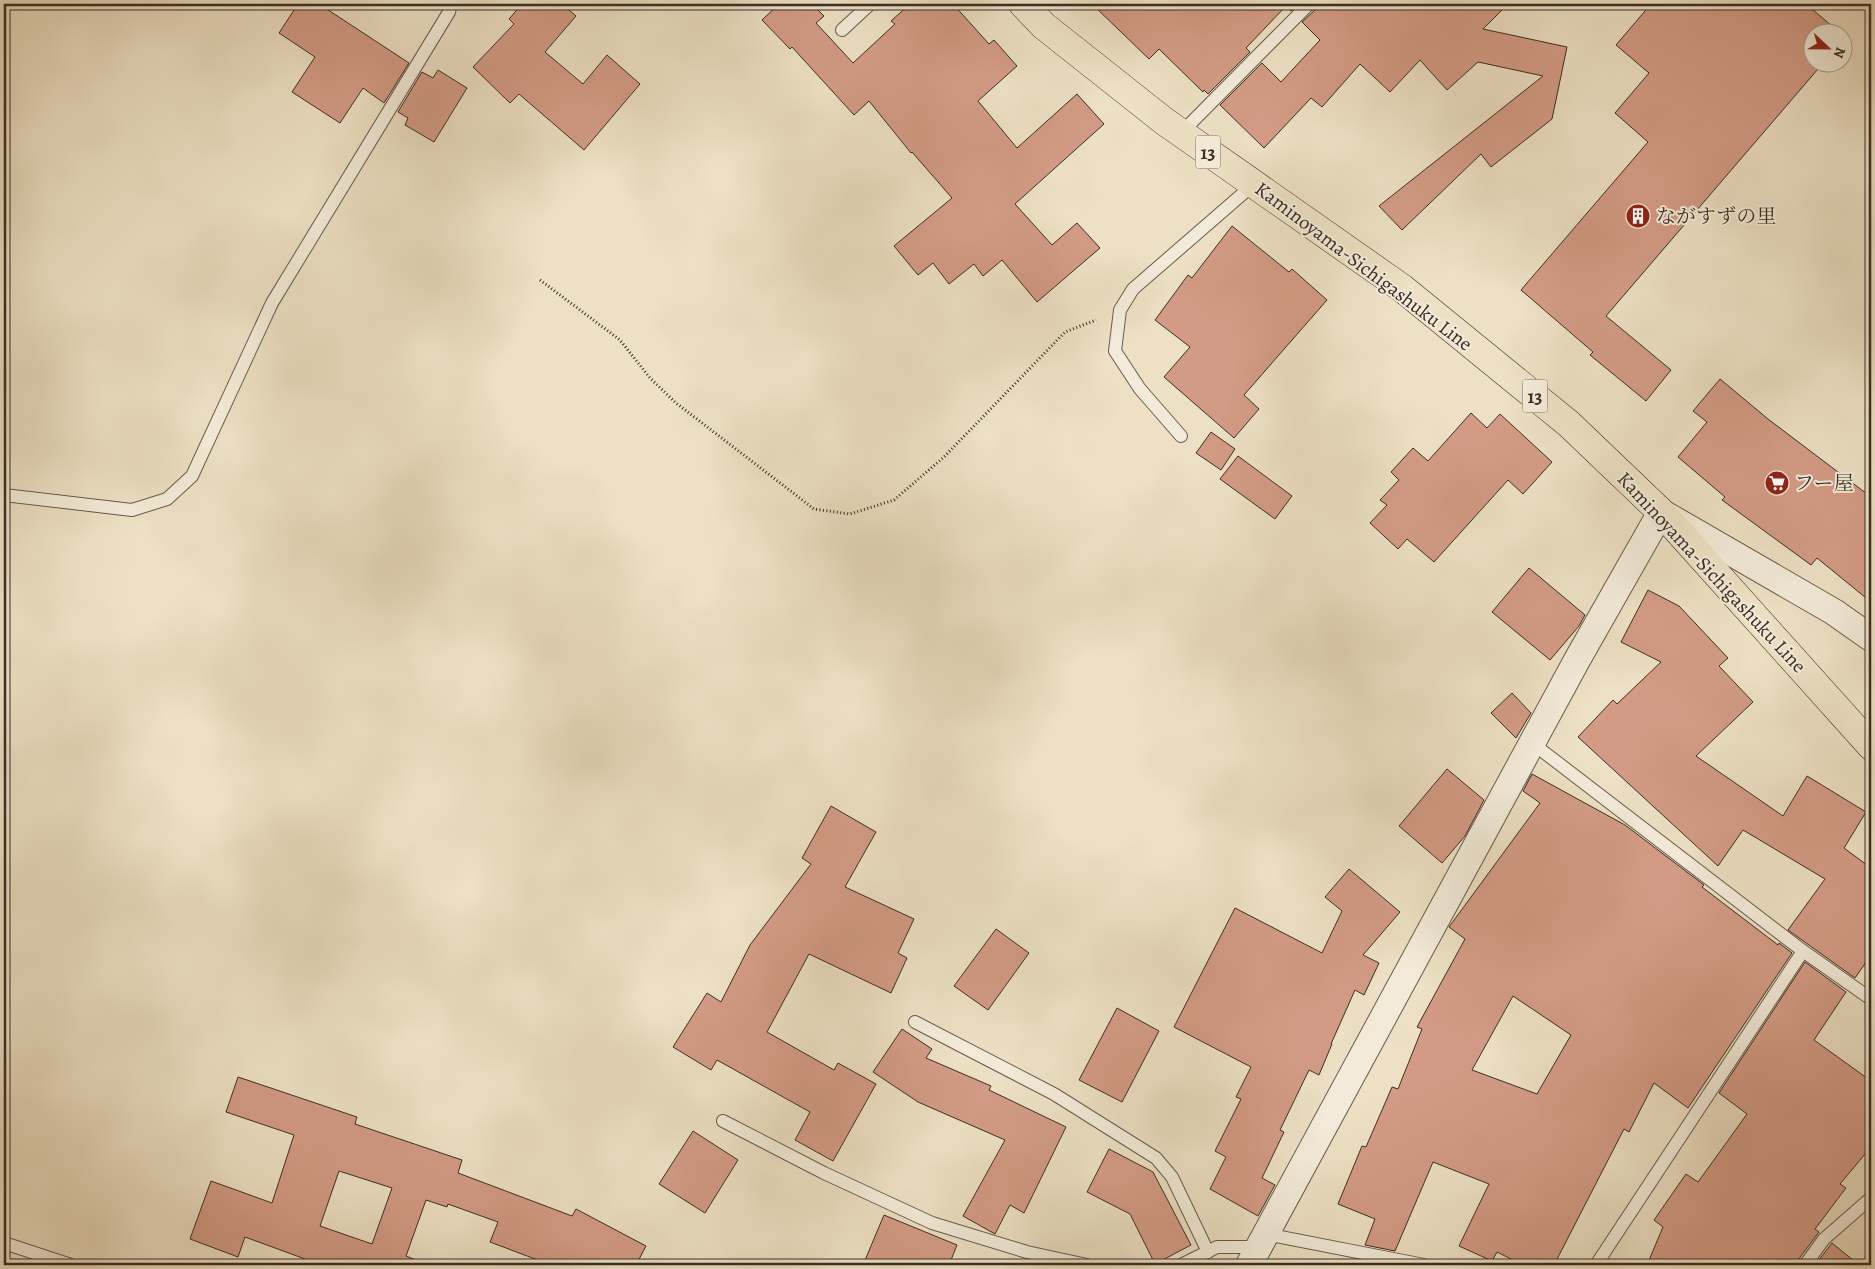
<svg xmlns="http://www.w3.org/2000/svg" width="1875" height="1269" viewBox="0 0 1875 1269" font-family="Alegreya,'Noto Serif JP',serif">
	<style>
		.building { fill: #d39b85; stroke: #3a2f26; fill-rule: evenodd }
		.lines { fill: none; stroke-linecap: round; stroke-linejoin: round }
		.lane-casing { stroke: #675b4e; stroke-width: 14 }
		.street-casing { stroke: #675b4e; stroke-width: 28 }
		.primary-casing { stroke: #3a2f26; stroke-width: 29 }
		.path { stroke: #3a2f26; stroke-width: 3; stroke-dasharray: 1 2.5; stroke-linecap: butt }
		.lane { stroke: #f3ebd9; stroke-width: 12 }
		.street { stroke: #f3ebd9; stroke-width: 26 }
		.primary { stroke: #ede0c4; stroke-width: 28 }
		.labels { text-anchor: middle; stroke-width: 4; stroke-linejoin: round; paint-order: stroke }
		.shield { fill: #f3ebd9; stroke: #72675c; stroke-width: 1 }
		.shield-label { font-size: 19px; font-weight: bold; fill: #3a2f26 }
		.poi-label { font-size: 20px; fill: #3a2f26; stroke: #f3ebd9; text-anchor: start }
		.street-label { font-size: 20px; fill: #3a2f26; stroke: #f3ebd9 }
	</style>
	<rect width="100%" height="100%" fill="#ede0c4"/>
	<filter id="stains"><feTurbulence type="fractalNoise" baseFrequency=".004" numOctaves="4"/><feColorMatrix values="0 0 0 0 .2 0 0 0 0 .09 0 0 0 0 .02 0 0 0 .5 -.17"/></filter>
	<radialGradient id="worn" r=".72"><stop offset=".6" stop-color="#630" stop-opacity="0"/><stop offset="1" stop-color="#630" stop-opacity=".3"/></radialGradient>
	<g class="building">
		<path d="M 298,4 L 319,4 L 409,63 L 384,103 L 363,88 L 340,123 L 292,92 L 315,57 L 279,33 Z"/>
		<path d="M 522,4 L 562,4 L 576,16 L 545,52 L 583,84 L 607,55 L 640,84 L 584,150 L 519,94 L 510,103 L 473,67 L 514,24 L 509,19 Z"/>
		<path d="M 779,4 L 812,4 L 824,16 L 816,23 L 853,63 L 895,24 L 891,21 L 910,4 L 953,4 L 989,44 L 994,40 L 1017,66 L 978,101 L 1017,148 L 1077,94 L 1104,124 L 1015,204 L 1052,245 L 1077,223 L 1100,248 L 1037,302 L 1002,260 L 983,276 L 974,264 L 949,284 L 933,263 L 918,275 L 894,246 L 952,198 L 912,152 L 911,153 L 869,101 L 854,115 L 792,47 L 790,49 L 762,20 Z"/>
		<path d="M 1092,4 L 1298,4 L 1291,11 L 1286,6 L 1246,48 L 1250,52 L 1208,94 L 1204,90 L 1203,92 L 1159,49 L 1149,59 Z"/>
		<path d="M 1317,4 L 1508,4 L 1483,29 L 1567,47 L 1552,119 L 1491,167 L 1481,154 L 1402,230 L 1379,206 L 1543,76 L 1478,62 L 1447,90 L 1420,60 L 1390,92 L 1360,64 L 1322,107 L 1311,98 L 1264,148 L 1220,105 L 1262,63 L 1281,82 L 1320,40 L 1302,22 L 1315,10 Z"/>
		<path d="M 1651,4 L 1806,4 L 1839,32 L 1812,32 L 1812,62 L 1824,62 L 1606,316 L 1671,370 L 1646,401 L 1590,355 L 1593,352 L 1521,290 L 1648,142 L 1615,113 L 1649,73 L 1616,45 Z"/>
		<path d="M 438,70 L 467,88 L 434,142 L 405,125 L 408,118 L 398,112 L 422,72 L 433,78 Z"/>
		<path d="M 1232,226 L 1289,272 L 1292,269 L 1327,300 L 1244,395 L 1259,409 L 1234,438 L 1164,377 L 1190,347 L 1155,320 L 1188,275 L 1192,278 Z"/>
		<path d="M 1720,379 L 1768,419 L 1871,497 L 1871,602 L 1817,558 L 1811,565 L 1722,500 L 1725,497 L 1678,457 L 1707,422 L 1693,411 Z"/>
		<path d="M 1471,413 L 1487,428 L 1500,414 L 1552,462 L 1523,494 L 1508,480 L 1434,562 L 1407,539 L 1398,549 L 1370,523 L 1387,505 L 1380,500 L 1399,480 L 1391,472 L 1413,448 L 1428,461 Z"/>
		<path d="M 1211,432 L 1235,449 L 1221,470 L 1196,453 Z"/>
		<path d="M 1238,456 L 1292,496 L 1275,519 L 1220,479 Z"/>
		<path d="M 1529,568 L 1585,615 L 1579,626 L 1550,660 L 1492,612 Z"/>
		<path d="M 1648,590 L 1679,606 L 1728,658 L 1719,666 L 1753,702 L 1696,756 L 1783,816 L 1807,776 L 1866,812 L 1844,848 L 1871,868 L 1871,955 L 1855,978 L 1788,930 L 1825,879 L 1743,830 L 1718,866 L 1578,737 L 1613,700 L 1617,704 L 1661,662 L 1621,642 Z"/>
		<path d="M 1512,693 L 1531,713 L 1516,738 L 1491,713 Z"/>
		<path d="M 1447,769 L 1484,800 L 1465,836 L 1442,863 L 1399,826 Z"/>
		<path d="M 1532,774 L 1625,825 L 1704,885 L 1702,887 L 1778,945 L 1779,943 L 1792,953 L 1688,1108 L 1654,1083 L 1629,1132 L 1624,1129 L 1554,1265 L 1523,1265 L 1497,1252 L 1492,1261 L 1459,1246 L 1489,1184 L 1433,1162 L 1395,1251 L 1365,1245 L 1375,1219 L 1338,1204 L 1362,1146 L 1366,1147 L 1392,1087 L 1398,1089 L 1422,1029 L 1417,1027 L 1465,939 L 1449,927 L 1540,803 L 1523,791 ZM 1513,996 L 1571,1035 L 1537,1094 L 1472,1070 Z"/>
		<path d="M 831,806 L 876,832 L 845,887 L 914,919 L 898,953 L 907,958 L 891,993 L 809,954 L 767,1032 L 834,1070 L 838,1063 L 876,1084 L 833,1161 L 795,1140 L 810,1112 L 717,1060 L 711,1070 L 673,1047 L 707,993 L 721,1002 L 750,945 L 811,864 L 802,858 Z"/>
		<path d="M 1349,869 L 1400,912 L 1363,955 L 1379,963 L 1364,995 L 1355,990 L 1331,1044 L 1332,1044 L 1319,1075 L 1309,1070 L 1280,1130 L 1284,1132 L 1262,1178 L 1275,1185 L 1258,1216 L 1210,1189 L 1226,1157 L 1215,1151 L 1241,1099 L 1236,1097 L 1251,1067 L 1174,1027 L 1235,908 L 1322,953 L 1342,911 L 1325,897 Z"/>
		<path d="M 996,929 L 1029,953 L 988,1010 L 954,986 Z"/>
		<path d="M 1805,962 L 1846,992 L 1814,1040 L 1871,1081 L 1871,1147 L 1840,1184 L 1846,1188 L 1815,1229 L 1819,1232 L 1798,1260 L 1797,1265 L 1647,1265 L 1663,1227 L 1654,1220 L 1686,1174 L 1698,1182 L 1747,1114 L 1719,1093 Z"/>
		<path d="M 1117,1008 L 1159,1031 L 1122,1102 L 1079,1080 Z"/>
		<path d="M 902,1029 L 932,1049 L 926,1058 L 991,1086 L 989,1090 L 1066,1127 L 1024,1213 L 1010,1205 L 995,1234 L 963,1216 L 1005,1140 L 918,1102 L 873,1072 Z"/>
		<path d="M 238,1077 L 357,1117 L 355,1124 L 462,1160 L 458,1173 L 572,1216 L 576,1209 L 646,1246 L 636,1265 L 551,1265 L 490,1242 L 498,1222 L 448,1204 L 447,1207 L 426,1200 L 406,1256 L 421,1262 L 420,1265 L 303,1265 L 305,1259 L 245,1237 L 238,1257 L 190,1239 L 211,1181 L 272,1203 L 294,1135 L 226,1112 ZM 339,1171 L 392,1188 L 372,1244 L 320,1226 Z"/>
		<path d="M 693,1131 L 738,1160 L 705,1213 L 659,1184 Z"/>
		<path d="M 1109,1149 L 1153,1172 L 1191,1245 L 1155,1264 L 1130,1214 L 1087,1192 Z"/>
		<path d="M 884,1215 L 957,1245 L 949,1265 L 863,1265 Z"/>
		<path d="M 1832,1243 L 1859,1265 L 1815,1265 Z"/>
	</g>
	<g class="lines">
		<defs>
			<g id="lane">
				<path d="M 842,30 L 870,4"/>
				<path d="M 1181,133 L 1309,4"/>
				<path d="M 1181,436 L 1140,389 L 1115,351 L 1120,310 L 1133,289 L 1254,184"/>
				<path d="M 4,495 L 132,510 L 167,499 L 192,476 L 272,303 L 449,12 L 451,4"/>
				<path d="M 1532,743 L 1803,951 L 1871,999"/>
				<path d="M 915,1022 L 1054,1094 L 1156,1158 L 1172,1177 L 1208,1252"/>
				<path d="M 723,1121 L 824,1173 L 932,1223 L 1027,1252 L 1087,1265"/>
				<path d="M 1266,1234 L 1424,1265"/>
				<path d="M 4,1243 L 71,1265"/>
				<path d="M 1181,1265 L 1217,1247 L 1259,1247"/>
				<path d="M 1596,1265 L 1803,951"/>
				<path d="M 1805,1265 L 1824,1239 L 1871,1198"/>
			</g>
			<path id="street" d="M 1249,1265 L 1577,660 L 1661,512 L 1834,612 L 1871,638"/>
			<path id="primary" d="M 1023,4 L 1044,26 L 1164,121 L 1402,288 L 1569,424 L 1661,512 L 1871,746"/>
		</defs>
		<use href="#lane" class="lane-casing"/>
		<use href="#street" class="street-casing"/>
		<use href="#primary" class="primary-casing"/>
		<path class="path" d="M 540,280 L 620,340 L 650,378 L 676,403 L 814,509 L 850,514 L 894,500 L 944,457 L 1065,332 L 1096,320"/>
		<use href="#lane" class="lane"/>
		<use href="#street" class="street"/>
		<use href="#primary" class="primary"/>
	</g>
	<defs>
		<symbol id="building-disc" viewBox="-11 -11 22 22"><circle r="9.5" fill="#8f2418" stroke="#f3ebd9"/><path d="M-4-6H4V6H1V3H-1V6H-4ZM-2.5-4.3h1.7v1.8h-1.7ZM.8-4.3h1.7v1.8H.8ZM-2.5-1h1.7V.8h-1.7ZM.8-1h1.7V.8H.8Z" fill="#fff"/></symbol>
		<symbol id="supermarket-disc" viewBox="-11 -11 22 22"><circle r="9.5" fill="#8f2418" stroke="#f3ebd9"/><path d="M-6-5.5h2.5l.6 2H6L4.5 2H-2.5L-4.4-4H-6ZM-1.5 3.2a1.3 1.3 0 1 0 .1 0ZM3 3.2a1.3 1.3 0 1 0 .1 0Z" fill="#fff"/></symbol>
	</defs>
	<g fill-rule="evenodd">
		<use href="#building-disc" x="1624" y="202" width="28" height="28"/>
		<use href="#supermarket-disc" x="1763" y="469" width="28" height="28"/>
	</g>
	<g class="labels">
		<g class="shield">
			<rect x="1195.5" y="135.5" width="25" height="33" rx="4"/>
			<rect x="1522.5" y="379.5" width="25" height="33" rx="4"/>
		</g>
		<g class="shield-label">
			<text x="1208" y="159">13</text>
			<text x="1535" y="403">13</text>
		</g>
		<g class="poi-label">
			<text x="1656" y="223">ながすずの里</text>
			<text x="1794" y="490">フー屋</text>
		</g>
		<g class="street-label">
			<text transform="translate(1364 266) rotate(37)" y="7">Kaminoyama-Sichigashuku Line</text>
			<text transform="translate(1712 572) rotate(47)" y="7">Kaminoyama-Sichigashuku Line</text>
		</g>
	</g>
	<rect width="1875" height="1269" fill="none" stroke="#ede0c4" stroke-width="20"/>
	<rect x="5" y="5" width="1865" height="1259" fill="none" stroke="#3a2f26" stroke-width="2.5"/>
	<rect x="10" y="10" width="1855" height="1249" fill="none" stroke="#3a2f26"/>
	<g transform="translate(1828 48) rotate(112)"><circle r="24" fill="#f3ebd9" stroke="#a9a091"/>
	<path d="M0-4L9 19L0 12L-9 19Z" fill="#8f2418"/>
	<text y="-8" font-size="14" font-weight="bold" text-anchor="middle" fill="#3a2f26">N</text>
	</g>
	<rect width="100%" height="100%" filter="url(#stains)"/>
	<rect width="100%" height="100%" fill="url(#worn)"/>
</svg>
